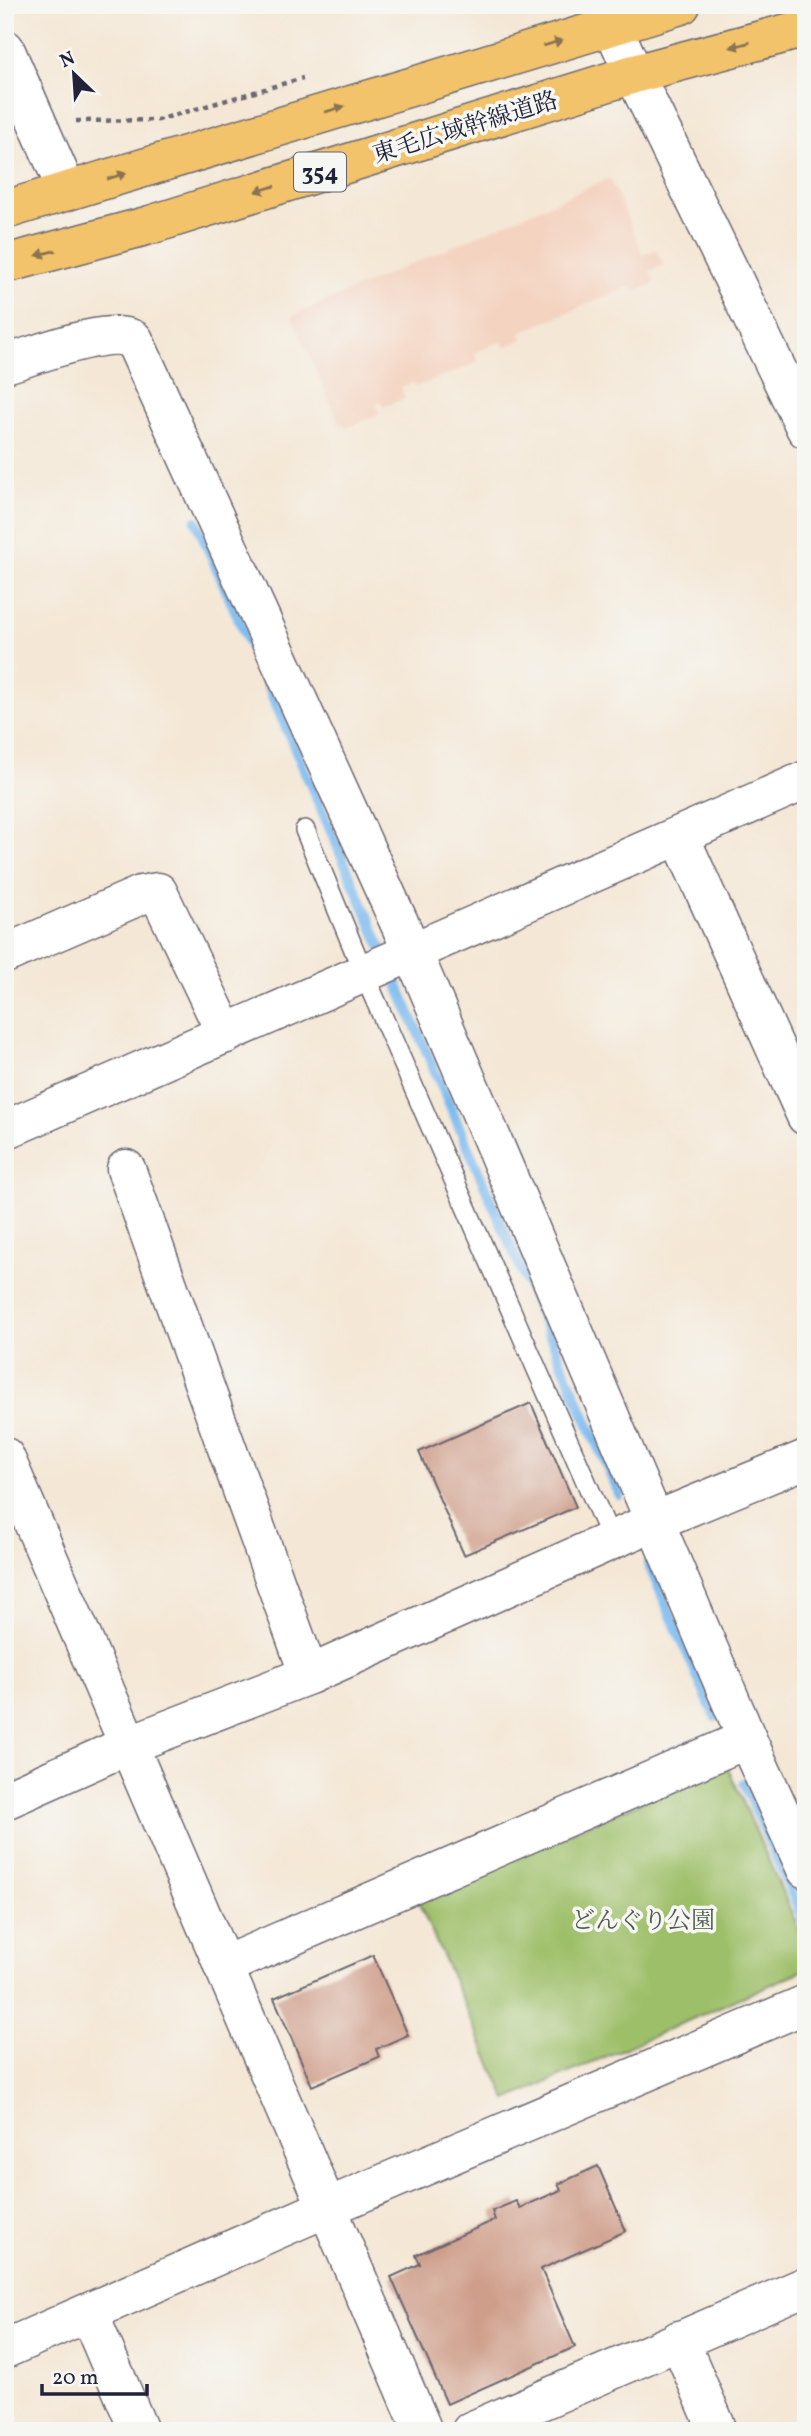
<svg xmlns="http://www.w3.org/2000/svg" width="811" height="2436" viewBox="0 0 811 2436" font-family="Vollkorn,'Noto Serif JP',serif">
	<style>
		.built { fill: #f4d3c0 }
		.green { fill: #9ebf69; stroke: #607052; stroke-width: 2 }
		.lines { fill: none; stroke-linecap: round; stroke-linejoin: round }
		.stream { stroke: #7bbaef; stroke-width: 10 }
		.building { fill: #cf9e8a }
		.service-casing { stroke: #6c6771; stroke-width: 22 }
		.minor-casing { stroke: #6c6771; stroke-width: 41 }
		.tertiary-casing { stroke: #6c6771; stroke-width: 41 }
		.trunk-casing { stroke: #6c6771; stroke-width: 41 }
		.path { stroke: #6c6771; stroke-width: 4.5; stroke-dasharray: 5 5; stroke-linecap: butt }
		.service { stroke: #fff; stroke-width: 19 }
		.minor { stroke: #fff; stroke-width: 38 }
		.tertiary { stroke: #fff; stroke-width: 38 }
		.trunk { stroke: #f2c36a; stroke-width: 38 }
		.oneway { fill: #8a7252 }
		.labels { text-anchor: middle; stroke-width: 7; stroke-linejoin: round; paint-order: stroke }
		.shield { fill: #f6f6f2; stroke: #626272; stroke-width: 2 }
		.shield-label { font-size: 23px; font-weight: bold; fill: #22223b }
		.street-label { font-size: 24px; fill: #22223b; stroke: #f6f6f2 }
		.park-label { font-size: 24px; fill: #4d594b; stroke: #f6f6f2 }
	</style>
	<rect width="100%" height="100%" fill="#f6f6f2"/>
	<filter id="ink" filterUnits="userSpaceOnUse"><feTurbulence type="fractalNoise" baseFrequency=".0143" numOctaves="2"/><feDisplacementMap in="SourceGraphic" scale="14" xChannelSelector="R" yChannelSelector="G"/><feConvolveMatrix kernelMatrix="1 2 1 2 8 2 1 2 1" color-interpolation-filters="sRGB"/></filter>
	<filter id="wash" filterUnits="userSpaceOnUse"><feTurbulence type="fractalNoise" baseFrequency=".00686" numOctaves="4" result="noise"/><feDisplacementMap in="SourceGraphic" scale="28" xChannelSelector="R" yChannelSelector="G"/><feGaussianBlur stdDeviation="1.57" result="paint"/><feColorMatrix in="noise" values="0 0 0 0 0 0 0 0 0 0 0 0 0 0 0 0 0 1.4 0 .05"/><feComposite in="paint" operator="in"/></filter>
	<g filter="url(#wash)">
		<rect width="100%" height="100%" fill="#f4e7d5"/>
		<path class="built" d="M 610,178 L 643,255 L 656,249 L 664,265 L 650,271 L 655,283 L 636,291 L 629,287 L 521,332 L 523,339 L 505,347 L 502,341 L 475,353 L 478,362 L 416,387 L 414,382 L 401,387 L 405,398 L 383,407 L 381,401 L 376,403 L 380,414 L 346,428 L 344,424 L 340,425 L 292,316 Z"/>
		<path class="green" d="M 727,1765 L 806,1946 L 806,1969 L 507,2100 L 417,1899 Z"/>
		<g class="lines">
			<g class="stream">
				<path d="M 196,521 L 619,1495"/>
				<path d="M 648,1563 L 715,1717"/>
				<path d="M 744,1783 L 806,1926"/>
			</g>
		</g>
		<g id="blocks">
			<g class="building">
				<path d="M 531,1403 L 576,1507 L 464,1555 L 419,1452 Z"/>
				<path d="M 373,1955 L 408,2035 L 376,2049 L 379,2057 L 312,2086 L 274,1998 Z"/>
				<path d="M 598,2166 L 626,2231 L 541,2269 L 575,2347 L 447,2404 L 391,2277 L 420,2264 L 416,2255 L 495,2220 L 492,2211 L 516,2201 L 520,2208 L 561,2190 L 558,2184 Z"/>
			</g>
		</g>
	</g>
	<g filter="url(#ink)">
		<use href="#blocks" fill-opacity="0" stroke="#6c6771" stroke-width="2"/>
		<g class="lines">
			<defs>
				<path id="service" d="M 305,830 L 364,974 L 612,1541"/>
				<g id="minor">
					<path d="M 5,49 L 67,191"/>
					<path d="M 5,364 C 34,356 109,325 134,340 L 413,953 L 747,1739 L 806,1869"/>
					<path d="M 680,837 L 806,1116"/>
					<path d="M 5,954 L 141,895 L 158,892 L 226,1034"/>
					<path d="M 5,1130 L 806,780"/>
					<path d="M 126,1169 L 309,1675"/>
					<path d="M 5,1457 L 423,2431"/>
					<path d="M 5,1800 L 128,1745 L 309,1675 L 655,1521 L 806,1459"/>
					<path d="M 223,1966 L 747,1739"/>
					<path d="M 89,2314 L 139,2431"/>
					<path d="M 679,2340 L 718,2431"/>
					<path d="M 5,2349 L 326,2208 L 806,2004"/>
					<path d="M 471,2431 L 806,2286"/>
				</g>
				<path id="tertiary" d="M 603,5 L 634,74 L 806,429"/>
				<g id="trunk">
					<path d="M 5,210 L 681,5"/>
					<path d="M 5,264 L 150,225 L 634,74 L 806,28"/>
				</g>
			</defs>
			<use href="#service" class="service-casing"/>
			<use href="#minor" class="minor-casing"/>
			<use href="#tertiary" class="tertiary-casing"/>
			<use href="#trunk" class="trunk-casing"/>
			<path class="path" d="M 76,121 L 158,120 L 303,78"/>
			<use href="#service" class="service"/>
			<use href="#minor" class="minor"/>
			<use href="#tertiary" class="tertiary"/>
			<use href="#trunk" class="trunk"/>
		</g>
		<defs><path id="oneway-solid" d="M-6-.8H1V-3.2L6.5 0L1 3.2V.8H-6Z" transform="scale(1.75)"/></defs>
		<g class="oneway">
			<use href="#oneway-solid" transform="translate(553 43) rotate(-17)"/>
			<use href="#oneway-solid" transform="translate(740 45) rotate(165)"/>
			<use href="#oneway-solid" transform="translate(335 109) rotate(-17)"/>
			<use href="#oneway-solid" transform="translate(117 176) rotate(-17)"/>
			<use href="#oneway-solid" transform="translate(265 189) rotate(163)"/>
			<use href="#oneway-solid" transform="translate(46 253) rotate(165)"/>
		</g>
	</g>
	<g class="labels">
		<rect class="shield" x="294" y="152.5" width="52" height="39" rx="5"/>
		<g class="shield-label">
			<text x="320" y="180">354</text>
		</g>
		<g class="street-label">
			<text transform="translate(465 127) rotate(-17)" y="8">東毛広域幹線道路</text>
		</g>
		<g class="park-label">
			<text x="643" y="1928">どんぐり公園</text>
		</g>
	</g>
	<rect width="811" height="2436" fill="none" stroke="#f6f6f2" stroke-width="28"/>
	<g transform="translate(74 74) rotate(335)" stroke="#f6f6f2" stroke-width="5" paint-order="stroke">
	<path d="M0-5L12 26L0 18L-12 26Z" fill="#22223b"/>
	<text y="-10" font-size="19" font-weight="bold" text-anchor="middle" fill="#22223b">N</text>
	</g>
	<path d="M42 2384v10h105v-10" fill="none" stroke="#22223b" stroke-width="3.5"/>
	<text x="52" y="2384" font-size="21" fill="#22223b" stroke="#f6f6f2" stroke-width="5" paint-order="stroke">20 m</text>
</svg>
